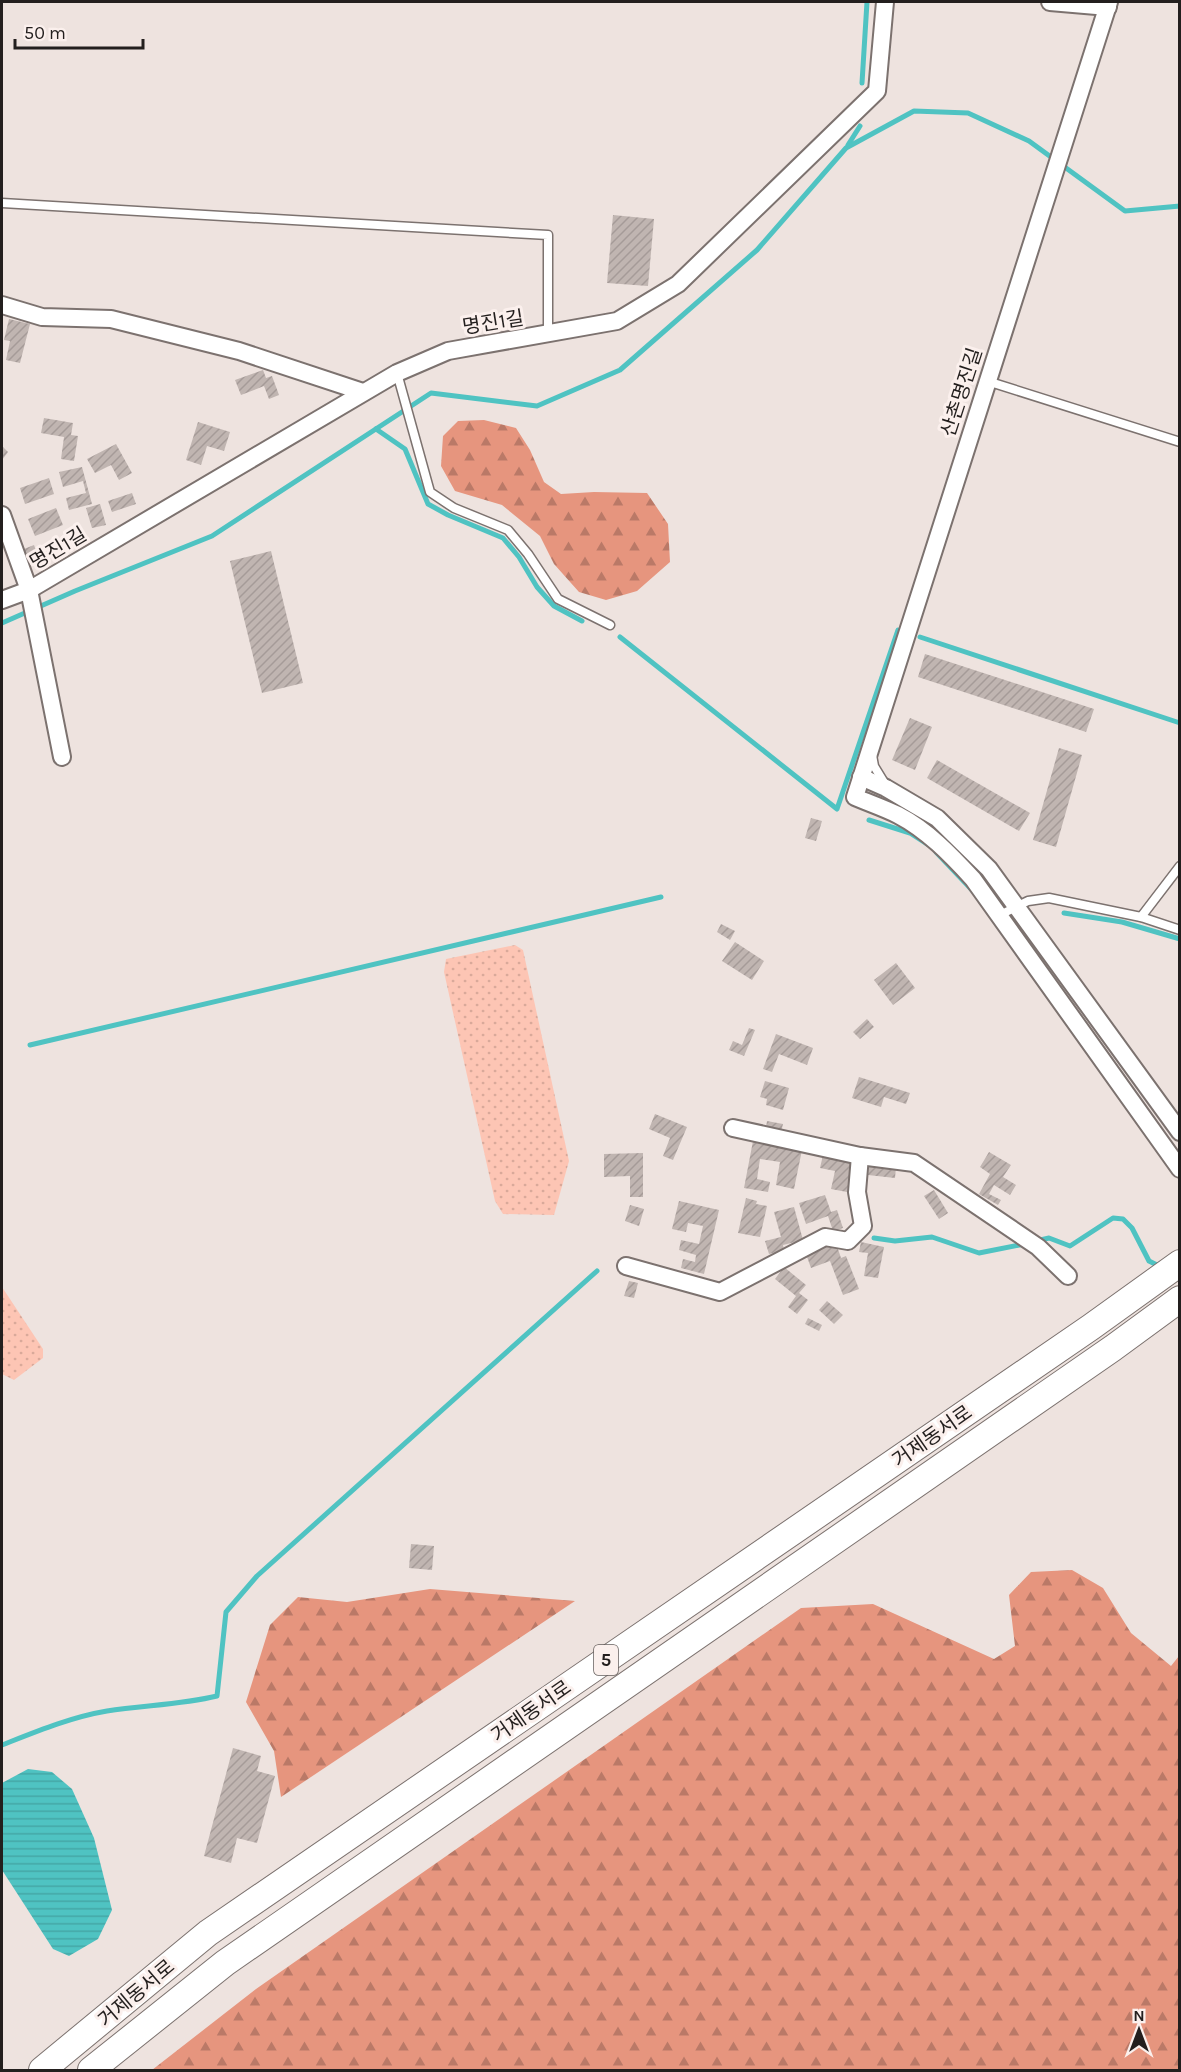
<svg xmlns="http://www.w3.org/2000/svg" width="1181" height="2072" viewBox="0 0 1181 2072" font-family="Karla,'Noto Sans KR',sans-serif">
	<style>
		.grass { fill: url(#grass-dots) }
		.forest { fill: url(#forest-firs) }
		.water { fill: url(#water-rules) }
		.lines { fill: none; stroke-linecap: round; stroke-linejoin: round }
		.stream { stroke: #4fc3c2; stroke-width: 5 }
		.building { fill: url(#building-hatch) }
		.lane-casing { stroke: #7c726f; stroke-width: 11 }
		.street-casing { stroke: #7c726f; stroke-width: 20 }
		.primary-casing { stroke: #7c726f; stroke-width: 28 }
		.lane { stroke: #fff; stroke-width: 8 }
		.street { stroke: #fff; stroke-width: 16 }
		.primary { stroke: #fff; stroke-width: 26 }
		.labels { text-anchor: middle; stroke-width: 6; stroke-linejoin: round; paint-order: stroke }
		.shield { fill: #fbf0ed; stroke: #645e5c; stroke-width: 1.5 }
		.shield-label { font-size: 18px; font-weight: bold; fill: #231f1e }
		.street-label { font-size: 20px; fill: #231f1e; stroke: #fbf0ed }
	</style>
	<defs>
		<pattern id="grass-dots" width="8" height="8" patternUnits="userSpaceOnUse" patternTransform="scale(1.5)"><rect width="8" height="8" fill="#fdc5b4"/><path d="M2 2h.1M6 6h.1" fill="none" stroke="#d9a99a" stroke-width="1.8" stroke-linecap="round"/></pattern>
		<pattern id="forest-firs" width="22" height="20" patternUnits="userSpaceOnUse" patternTransform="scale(1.5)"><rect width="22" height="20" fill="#e6957e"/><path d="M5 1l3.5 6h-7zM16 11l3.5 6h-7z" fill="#ba7967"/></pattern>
		<pattern id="water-rules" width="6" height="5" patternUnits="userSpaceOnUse" patternTransform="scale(1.5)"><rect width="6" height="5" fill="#4fc3c2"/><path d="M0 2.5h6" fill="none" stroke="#45a7a6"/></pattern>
		<pattern id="building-hatch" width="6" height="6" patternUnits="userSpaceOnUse" patternTransform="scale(1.5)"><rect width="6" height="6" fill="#c0b5b1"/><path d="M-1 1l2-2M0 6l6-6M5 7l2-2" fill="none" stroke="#a59b98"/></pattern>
	</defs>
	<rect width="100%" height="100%" fill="#eee3df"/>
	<g class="grass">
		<path d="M 515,945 L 523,950 L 569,1161 L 554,1215 L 503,1214 L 495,1201 L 444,972 L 446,959 Z"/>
		<path d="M 2,1287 L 43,1349 L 43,1358 L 14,1380 L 2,1374 Z"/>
	</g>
	<g class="forest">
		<path d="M 484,420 L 516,428 L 530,450 L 544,482 L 561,494 L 594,492 L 647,493 L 668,524 L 670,562 L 637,591 L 606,600 L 579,592 L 554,564 L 540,536 L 502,505 L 455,491 L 441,466 L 443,436 L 458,421 Z"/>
		<path d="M 1072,1570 L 1103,1588 L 1131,1633 L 1171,1666 L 1179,1656 L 1179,2070 L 152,2070 L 256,1989 L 801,1608 L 873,1604 L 994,1659 L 1015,1646 L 1009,1595 L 1031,1572 Z"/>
		<path d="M 430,1589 L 575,1601 L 281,1797 L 274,1751 L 246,1702 L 270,1625 L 298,1597 L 347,1602 Z"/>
	</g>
	<path class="water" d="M 28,1769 L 52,1772 L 72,1789 L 94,1838 L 112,1910 L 98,1939 L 69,1956 L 53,1949 L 2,1870 L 2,1783 Z"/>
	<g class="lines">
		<g class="stream">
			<path d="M 862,83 L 867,2"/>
			<path d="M 848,145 L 860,126"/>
			<path d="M 376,429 L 405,449 L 428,504 L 448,515 L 503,538 L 519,557 L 537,587 L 554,606 L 582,621"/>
			<path d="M 2,623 L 75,591 L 212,536 L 431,393 L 537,406 L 620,370 L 757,250 L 846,148 L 914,111 L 968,113 L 1029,141 L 1125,211 L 1180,206"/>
			<path d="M 620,637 L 837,809 L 898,630"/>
			<path d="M 920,637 L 1180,723"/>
			<path d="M 869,820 L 910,833 L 927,844"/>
			<path d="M 936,852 L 972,890"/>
			<path d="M 1064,913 L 1122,922 L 1180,939"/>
			<path d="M 30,1045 L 661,897"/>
			<path d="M 874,1238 L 895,1241 L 932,1237 L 979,1253 L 1024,1244"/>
			<path d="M 1036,1241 L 1049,1238 L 1070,1246 L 1113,1218 L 1123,1219 L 1132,1228 L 1149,1261 L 1159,1266"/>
			<path d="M 2,1745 C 35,1732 71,1717 107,1711 C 143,1705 180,1705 217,1696 L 226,1612 L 257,1576 L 597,1271"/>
		</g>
	</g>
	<g class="building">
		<path d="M 613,215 L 654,219 L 648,286 L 607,283 Z"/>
		<path d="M 9,319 L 30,324 L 20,363 L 6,360 L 10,341 L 4,340 Z"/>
		<path d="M 263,370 L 266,378 L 272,376 L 279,395 L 269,399 L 264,386 L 241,395 L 235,380 Z"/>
		<path d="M 44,418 L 73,423 L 71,435 L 78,436 L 74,461 L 61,459 L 64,437 L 41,433 Z"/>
		<path d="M 198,422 L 230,432 L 224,451 L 207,446 L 201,465 L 186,460 Z"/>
		<path d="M 116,444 L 132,473 L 119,480 L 111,465 L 95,473 L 87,459 Z"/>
		<path d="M 2,446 L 8,452 L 2,460 Z"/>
		<path d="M 82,467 L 92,504 L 69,510 L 66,498 L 86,493 L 83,481 L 63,487 L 59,472 Z"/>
		<path d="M 49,478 L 54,494 L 25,504 L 20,488 Z"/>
		<path d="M 132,493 L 136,504 L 112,512 L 108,501 Z"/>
		<path d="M 100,504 L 106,525 L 92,528 L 86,508 Z"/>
		<path d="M 56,508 L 63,525 L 35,536 L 28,519 Z"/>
		<path d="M 79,530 L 85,543 L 79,546 L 73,533 Z"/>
		<path d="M 34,545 L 39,559 L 28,563 L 24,549 Z"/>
		<path d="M 271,551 L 303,683 L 262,693 L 230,561 Z"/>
		<path d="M 925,654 L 1094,709 L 1086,732 L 918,677 Z"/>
		<path d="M 910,718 L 932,727 L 915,770 L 892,760 Z"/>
		<path d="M 1059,748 L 1082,755 L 1056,847 L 1033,840 Z"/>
		<path d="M 937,760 L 1030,813 L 1019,831 L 927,778 Z"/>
		<path d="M 811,818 L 822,821 L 816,841 L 805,838 Z"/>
		<path d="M 721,924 L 735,931 L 730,940 L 717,932 Z"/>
		<path d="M 735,942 L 764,961 L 752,980 L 722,961 Z"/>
		<path d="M 896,963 L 915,988 L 893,1005 L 874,980 Z"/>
		<path d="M 867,1019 L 874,1027 L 860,1039 L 853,1032 Z"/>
		<path d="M 749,1028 L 755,1030 L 744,1056 L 729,1050 L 733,1041 L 742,1045 Z"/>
		<path d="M 776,1034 L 813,1048 L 807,1065 L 779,1054 L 772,1072 L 763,1069 Z"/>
		<path d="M 859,1077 L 910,1093 L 906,1104 L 884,1097 L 881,1107 L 852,1098 Z"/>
		<path d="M 765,1081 L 789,1088 L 783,1110 L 766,1105 L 767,1099 L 760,1097 Z"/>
		<path d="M 655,1114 L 687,1127 L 673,1160 L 663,1156 L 670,1138 L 649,1129 Z"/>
		<path d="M 767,1121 L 783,1124 L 781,1132 L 766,1128 Z"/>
		<path d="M 753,1141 L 802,1150 L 794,1189 L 776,1185 L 780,1162 L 760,1159 L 757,1179 L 770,1182 L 768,1192 L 744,1188 Z"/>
		<path d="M 989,1152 L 1011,1165 L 1003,1177 L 1016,1185 L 1010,1195 L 994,1185 L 989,1194 L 1001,1200 L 998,1205 L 979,1194 L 990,1174 L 980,1167 Z"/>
		<path d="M 643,1153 L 643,1197 L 630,1197 L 630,1176 L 604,1177 L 604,1154 Z"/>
		<path d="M 823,1155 L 853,1160 L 847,1192 L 831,1189 L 835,1171 L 820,1168 Z"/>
		<path d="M 869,1164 L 896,1167 L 895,1178 L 868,1175 Z"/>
		<path d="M 934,1190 L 948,1213 L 939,1219 L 924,1196 Z"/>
		<path d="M 825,1195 L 831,1212 L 837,1210 L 843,1228 L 833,1231 L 828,1216 L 806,1224 L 799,1203 Z"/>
		<path d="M 746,1198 L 757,1201 L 756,1204 L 767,1206 L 760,1237 L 738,1233 Z"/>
		<path d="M 679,1201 L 719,1210 L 704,1274 L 681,1268 L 683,1259 L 695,1262 L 696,1255 L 679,1250 L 681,1240 L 699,1244 L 703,1226 L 688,1223 L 686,1232 L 672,1229 Z"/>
		<path d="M 630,1205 L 644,1209 L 639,1226 L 625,1221 Z"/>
		<path d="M 794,1207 L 803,1240 L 783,1245 L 784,1250 L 769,1254 L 765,1241 L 781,1237 L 774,1212 Z"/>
		<path d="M 861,1242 L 884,1247 L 878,1278 L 864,1276 L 868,1253 L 859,1252 Z"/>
		<path d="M 836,1243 L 841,1258 L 846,1256 L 859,1289 L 843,1295 L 830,1261 L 811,1268 L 806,1254 Z"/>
		<path d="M 784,1267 L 806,1285 L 799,1293 L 808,1300 L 797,1314 L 788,1307 L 796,1296 L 775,1279 Z"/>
		<path d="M 629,1281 L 638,1283 L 634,1298 L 624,1296 Z"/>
		<path d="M 827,1301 L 843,1315 L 834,1324 L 819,1310 Z"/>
		<path d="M 808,1318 L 822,1325 L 819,1331 L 805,1324 Z"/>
		<path d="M 411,1544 L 434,1546 L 432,1570 L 409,1568 Z"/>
		<path d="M 233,1748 L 261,1756 L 257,1771 L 275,1776 L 257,1843 L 237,1838 L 231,1863 L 204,1856 Z"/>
	</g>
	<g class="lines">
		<defs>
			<g id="lane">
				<path d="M 2,203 L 548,235 L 548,334"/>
				<path d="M 397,373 L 430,492 L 454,508 L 508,530 L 528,554 L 558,599 L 610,625"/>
				<path d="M 987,381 L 1180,442"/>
				<path d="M 872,755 L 874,766 L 885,784"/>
				<path d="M 998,916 L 1028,901 L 1049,898 L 1141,917 L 1180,930"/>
				<path d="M 1141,917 L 1180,866"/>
			</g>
			<g id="street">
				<path d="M 1050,2 L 1108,7"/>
				<path d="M 1109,2 L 855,797 C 869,803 884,808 898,815 C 927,830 951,855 973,879 L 1180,1169"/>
				<path d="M 2,305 L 42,317 L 111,319 L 239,351 L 363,392"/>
				<path d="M 2,515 L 29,590 L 62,757"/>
				<path d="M 2,600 L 29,590 L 397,373 L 448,351 L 617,321 L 678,284 L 877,91 L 885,2"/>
				<path d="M 861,777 L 886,788 L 937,818 L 989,869 L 1180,1132"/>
				<path d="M 733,1128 L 860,1156 L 914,1163 L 1038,1247 L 1068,1276"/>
				<path d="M 626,1266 L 720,1292 L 825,1237 L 848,1241 L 863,1226 L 857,1192 L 860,1156"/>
			</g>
			<g id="primary">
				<path d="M 42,2070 L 208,1933 L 1091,1327 L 1180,1263"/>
				<path d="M 91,2070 L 225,1963 L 1113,1348 L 1180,1299"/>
			</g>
		</defs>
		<use href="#lane" class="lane-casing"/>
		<use href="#street" class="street-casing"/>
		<use href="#primary" class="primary-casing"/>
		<use href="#lane" class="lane"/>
		<use href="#street" class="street"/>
		<use href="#primary" class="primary"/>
	</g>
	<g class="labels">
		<rect class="shield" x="594" y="1645" width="24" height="30" rx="4.5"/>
		<g class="shield-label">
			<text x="606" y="1666">5</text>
		</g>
		<g class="street-label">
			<text transform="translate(493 322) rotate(-9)" y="7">명진1길</text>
			<text transform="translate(961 392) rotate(-72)" y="7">산촌명진길</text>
			<text transform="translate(58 548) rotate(-31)" y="7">명진1길</text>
			<text transform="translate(932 1436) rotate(-35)" y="7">거제동서로</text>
			<text transform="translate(531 1711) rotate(-35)" y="7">거제동서로</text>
			<text transform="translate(136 1993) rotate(-40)" y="7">거제동서로</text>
		</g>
	</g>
	<rect width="1181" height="2072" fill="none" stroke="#231f1e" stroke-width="6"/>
	<g transform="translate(1139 2030)" stroke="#fbf0ed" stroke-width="4.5" paint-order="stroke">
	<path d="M0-4.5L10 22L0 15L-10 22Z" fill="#231f1e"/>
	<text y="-9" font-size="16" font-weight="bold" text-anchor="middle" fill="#231f1e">N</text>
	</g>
	<path d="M15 39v9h128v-9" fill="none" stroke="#231f1e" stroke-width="3"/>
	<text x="24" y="39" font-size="18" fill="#231f1e" stroke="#fbf0ed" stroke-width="4.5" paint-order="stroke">50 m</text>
</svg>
